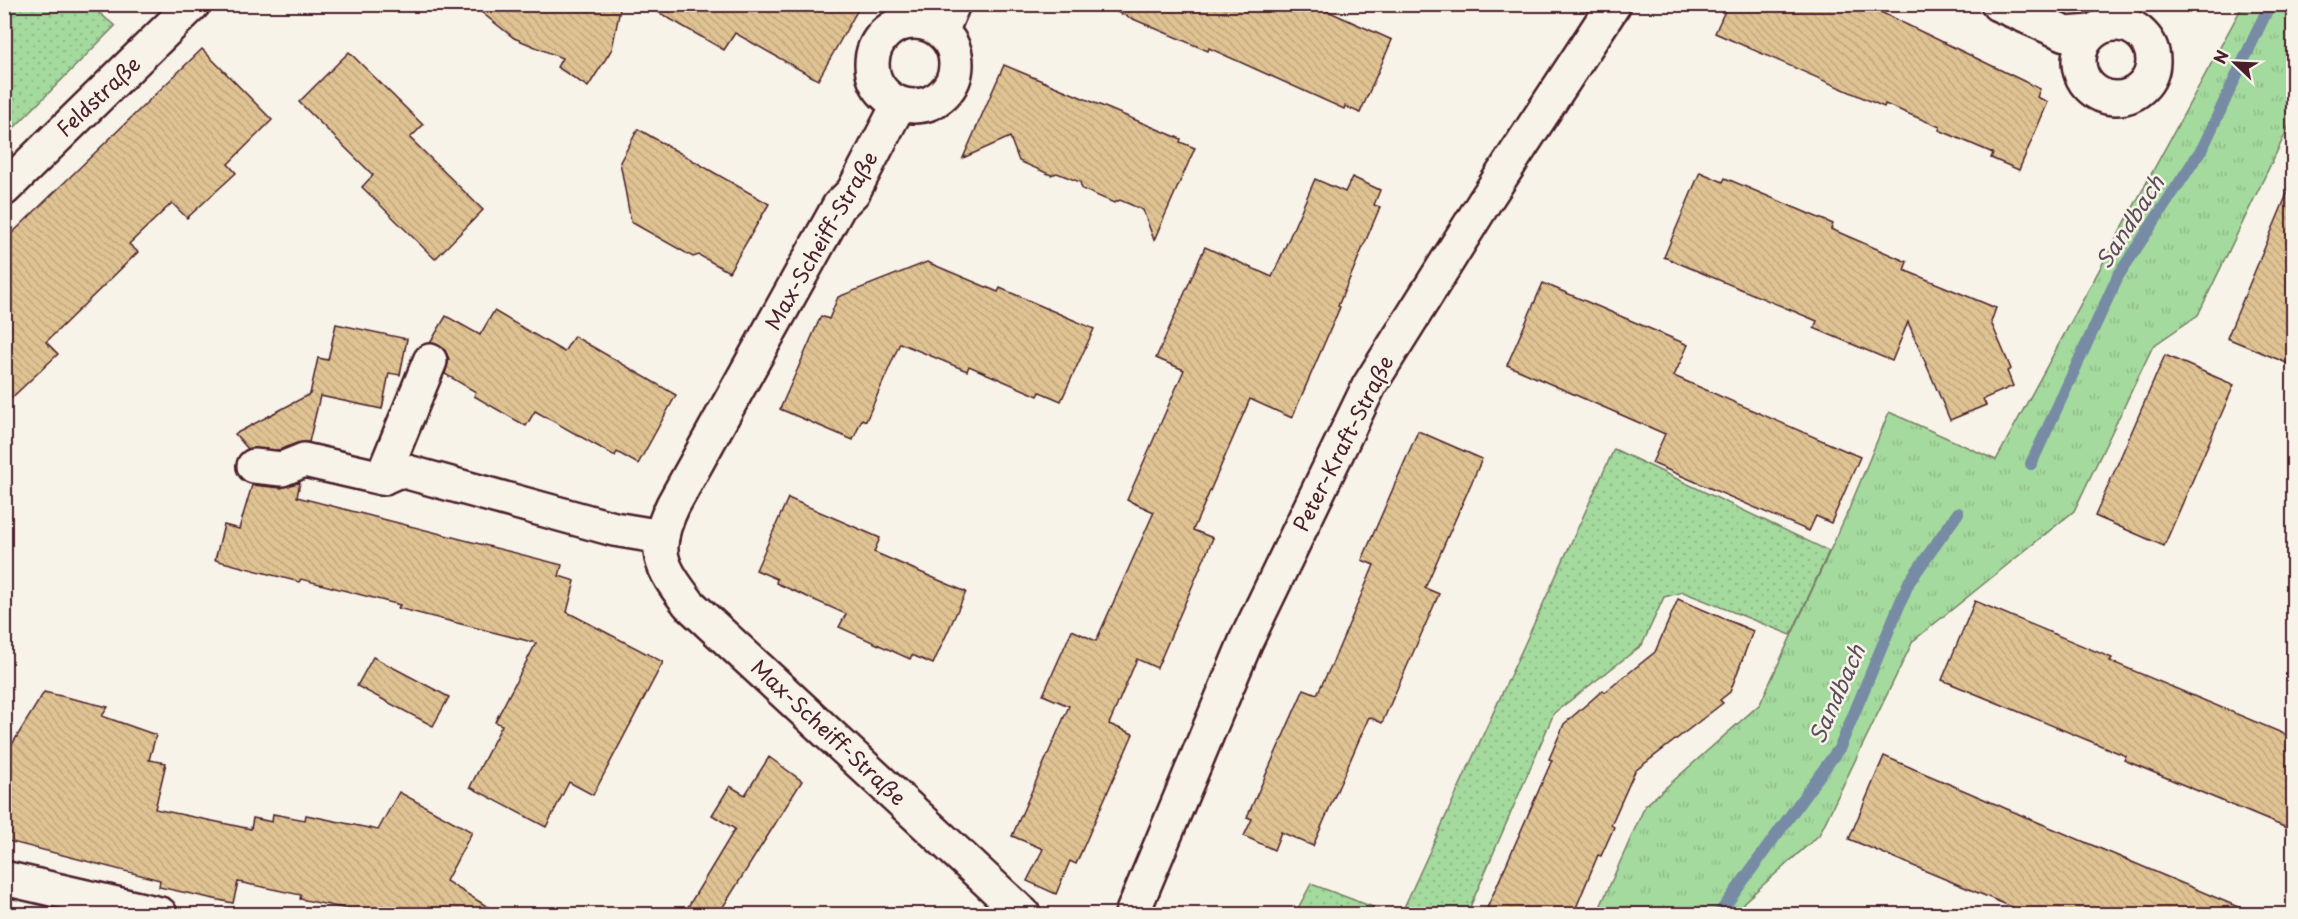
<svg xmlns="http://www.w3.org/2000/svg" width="2298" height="919" viewBox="0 0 2298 919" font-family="'Playpen Sans',sans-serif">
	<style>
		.grass { fill: url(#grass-dots); stroke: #777c64; stroke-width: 1.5 }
		.park { fill: url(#park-tufts); stroke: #777c64; stroke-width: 1.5 }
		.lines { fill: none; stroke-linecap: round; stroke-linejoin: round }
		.stream { stroke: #788ba5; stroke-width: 12 }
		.building { fill: url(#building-back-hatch); stroke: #4a1f2b; stroke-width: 1.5 }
		.minor-casing { stroke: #4a1f2b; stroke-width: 38 }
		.minor { stroke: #f7f3e8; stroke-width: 33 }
		.labels { text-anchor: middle; stroke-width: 5; stroke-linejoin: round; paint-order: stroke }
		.street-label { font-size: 21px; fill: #4a1f2b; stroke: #f7f3e8 }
		.water-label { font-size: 22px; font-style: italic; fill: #5d4c5e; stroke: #f7f3e8 }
	</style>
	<defs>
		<pattern id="grass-dots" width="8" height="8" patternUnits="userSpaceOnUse" patternTransform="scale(1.5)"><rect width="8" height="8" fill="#a4da9e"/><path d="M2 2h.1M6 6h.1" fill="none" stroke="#8fbb88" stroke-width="1.8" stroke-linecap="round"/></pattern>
		<pattern id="park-tufts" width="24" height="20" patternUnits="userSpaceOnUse" patternTransform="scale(1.5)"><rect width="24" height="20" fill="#a4da9e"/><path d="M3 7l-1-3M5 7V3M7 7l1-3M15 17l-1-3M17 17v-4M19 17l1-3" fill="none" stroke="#8fbb88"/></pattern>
		<pattern id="building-back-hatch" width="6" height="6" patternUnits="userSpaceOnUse" patternTransform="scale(1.5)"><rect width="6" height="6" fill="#dfc393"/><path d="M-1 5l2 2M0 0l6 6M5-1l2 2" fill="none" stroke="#c1a77f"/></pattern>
	</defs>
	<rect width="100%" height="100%" fill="#f7f3e8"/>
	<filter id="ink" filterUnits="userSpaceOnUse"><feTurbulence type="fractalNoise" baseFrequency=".0167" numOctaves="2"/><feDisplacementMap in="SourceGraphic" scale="12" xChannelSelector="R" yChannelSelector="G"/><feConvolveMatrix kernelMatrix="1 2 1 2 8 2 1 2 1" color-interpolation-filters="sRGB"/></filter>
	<g filter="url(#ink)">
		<g class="grass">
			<path d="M 5,4 L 90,5 L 115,26 L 5,137 Z"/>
			<path d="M 1614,449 L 1829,551 L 1791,635 L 1683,592 L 1664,597 L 1642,645 L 1554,713 L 1467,914 L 1401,914 Z"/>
			<path d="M 1311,884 L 1392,914 L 1295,914 Z"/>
		</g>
		<path class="park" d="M 2243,5 L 2293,5 L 2294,83 L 2291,88 L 2293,118 L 2198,315 L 2153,346 L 2074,511 L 1913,641 L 1819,835 L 1744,902 L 1738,914 L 1597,914 L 1645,806 L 1760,704 L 1849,509 L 1889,412 L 1996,460 Z"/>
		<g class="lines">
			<g class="stream">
				<path d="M 2031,464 L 2118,276 L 2203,147 L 2270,4"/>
				<path d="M 1719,914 L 1840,747 L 1909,582 L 1958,513"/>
			</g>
		</g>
		<g class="building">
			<path d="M 471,4 L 621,4 L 612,49 L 588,87 L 557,67 L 562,58 L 514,38 Z"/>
			<path d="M 644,4 L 861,4 L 818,80 L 735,33 L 724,50 Z"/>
			<path d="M 1098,4 L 1312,4 L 1392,40 L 1360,113 L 1345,106 L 1344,109 L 1209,48 L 1208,51 Z"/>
			<path d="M 1728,4 L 1864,4 L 2040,89 L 2037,97 L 2048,102 L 2019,170 L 1991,158 L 1993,153 L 1939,130 L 1940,127 L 1885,104 L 1884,107 L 1715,33 Z"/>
			<path d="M 202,49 L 272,120 L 228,164 L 236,173 L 187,218 L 172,203 L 129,244 L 138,252 L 46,342 L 58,354 L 4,405 L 4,241 Z"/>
			<path d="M 349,52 L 423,125 L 410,138 L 483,210 L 435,259 L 362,187 L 373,175 L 299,102 Z"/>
			<path d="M 1004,65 L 1181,139 L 1180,142 L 1195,148 L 1154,240 L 1143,210 L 1120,200 L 1114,203 L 1082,189 L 1080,182 L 1057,173 L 1051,175 L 1019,161 L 1010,137 L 963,158 Z"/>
			<path d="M 638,129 L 769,204 L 729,272 L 699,255 L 693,257 L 631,222 L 620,162 Z"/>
			<path d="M 1700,172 L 1723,182 L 1725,178 L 1833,224 L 1831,229 L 1907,262 L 1904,270 L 1996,308 L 1991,322 L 2011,369 L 2007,371 L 2013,386 L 1983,399 L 1986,405 L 1950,420 L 1908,322 L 1892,361 L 1814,328 L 1817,321 L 1664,257 Z"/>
			<path d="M 1352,177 L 1380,190 L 1374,205 L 1380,207 L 1338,306 L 1340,307 L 1292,418 L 1250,399 L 1193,530 L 1213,538 L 1157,668 L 1137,659 L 1109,724 L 1133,734 L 1076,864 L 1070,861 L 1056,894 L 1027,881 L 1043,849 L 1012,836 L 1069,706 L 1043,695 L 1072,630 L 1096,641 L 1154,512 L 1127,500 L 1184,370 L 1156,358 L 1205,247 L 1272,277 L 1315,179 L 1345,192 Z"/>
			<path d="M 2292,182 L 2294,182 L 2294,366 L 2227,338 Z"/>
			<path d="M 927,262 L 998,292 L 1000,288 L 1094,329 L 1061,401 L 1040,392 L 1038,396 L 969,366 L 967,371 L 900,343 L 866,421 L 862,419 L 853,440 L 780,409 L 821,316 L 829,319 L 838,297 Z"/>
			<path d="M 1543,283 L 1688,345 L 1674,376 L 1860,457 L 1831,523 L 1816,516 L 1809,531 L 1652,463 L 1665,434 L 1507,365 Z"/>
			<path d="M 494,311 L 564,352 L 574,336 L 676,395 L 638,464 L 617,452 L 615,456 L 535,411 L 526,426 L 474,396 L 476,392 L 445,374 L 449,359 L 445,350 L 430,343 L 446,316 L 480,335 Z"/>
			<path d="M 336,324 L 407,339 L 400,375 L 389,373 L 382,409 L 320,396 L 309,442 L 297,443 L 279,450 L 248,449 L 235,434 L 310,394 L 318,358 L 328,360 Z"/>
			<path d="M 2165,355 L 2234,385 L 2164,546 L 2095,516 Z"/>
			<path d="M 1418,431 L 1482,459 L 1425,588 L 1439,594 L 1382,723 L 1369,717 L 1313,846 L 1281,832 L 1274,850 L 1244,836 L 1252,819 L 1247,817 L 1304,689 L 1317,694 L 1332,664 L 1374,565 L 1362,560 Z"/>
			<path d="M 300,482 L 297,497 L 562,565 L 559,576 L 575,581 L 567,612 L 663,662 L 593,795 L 569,782 L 546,827 L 470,787 L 502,725 L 495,722 L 536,643 L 398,608 L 400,605 L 301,579 L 299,582 L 215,560 L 224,525 L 239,529 L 252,485 L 281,488 Z"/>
			<path d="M 788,498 L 880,538 L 874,552 L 966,592 L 933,664 L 912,655 L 910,659 L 839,627 L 846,614 L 776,583 L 777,579 L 756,570 Z"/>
			<path d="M 1678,599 L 1753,631 L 1730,692 L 1720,700 L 1723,703 L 1635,771 L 1611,825 L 1614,827 L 1601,856 L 1598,855 L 1573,915 L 1484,915 L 1552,760 L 1549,759 L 1564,724 L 1603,690 L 1605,692 L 1655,652 Z"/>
			<path d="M 1975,601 L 2112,658 L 2110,661 L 2294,738 L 2294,831 L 2124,760 L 2126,756 L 1942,680 Z"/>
			<path d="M 373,657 L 449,697 L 433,726 L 357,686 Z"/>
			<path d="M 44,692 L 108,707 L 102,716 L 156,735 L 149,760 L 166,763 L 155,809 L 251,829 L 253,818 L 272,822 L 273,814 L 305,820 L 306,815 L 378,830 L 399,792 L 472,832 L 446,881 L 501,915 L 376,915 L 300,899 L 301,895 L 238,882 L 233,903 L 159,887 L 160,880 L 4,840 L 4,768 L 11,746 Z"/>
			<path d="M 1884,756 L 2028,818 L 2257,915 L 2031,915 L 1849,839 Z"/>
			<path d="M 769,757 L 802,781 L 718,915 L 683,915 L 735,829 L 712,815 L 730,786 L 745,795 Z"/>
		</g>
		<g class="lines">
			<defs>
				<g id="minor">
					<path d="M 1998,4 L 2066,34 L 2092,32"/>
					<circle cx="914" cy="64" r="42"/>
					<circle cx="2116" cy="61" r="37"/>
					<path d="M 941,32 L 953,4"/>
					<path d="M 899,104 L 853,192 L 839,206 L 673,505 C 651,551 660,566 689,604 L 1023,914"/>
					<path d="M 4,189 L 193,4"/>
					<path d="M 254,466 L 282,469 L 304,460 L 382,478 L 400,470 L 614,529 L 662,537"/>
					<path d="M 382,478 L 430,361"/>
					<path d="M 4,878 L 160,914"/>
					<path d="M 1132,914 L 1246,641 L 1369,386 L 1485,201 L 1614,4"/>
				</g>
			</defs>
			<use href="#minor" class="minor-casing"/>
			<use href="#minor" class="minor"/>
		</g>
	</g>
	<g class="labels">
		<g class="street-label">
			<text transform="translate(99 97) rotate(-43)" y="7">Feldstraße</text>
			<text transform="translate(822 241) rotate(-60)" y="7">Max-Scheiff-Straße</text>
			<text transform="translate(1344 444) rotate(-63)" y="7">Peter-Kraft-Straße</text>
			<text transform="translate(828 733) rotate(43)" y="7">Max-Scheiff-Straße</text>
		</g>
		<g class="water-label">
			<text transform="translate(2130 222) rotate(-57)" y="8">Sandbach</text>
			<text transform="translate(1837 694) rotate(-66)" y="8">Sandbach</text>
		</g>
	</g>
	<rect width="2298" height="919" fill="none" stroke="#f7f3e8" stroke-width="24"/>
	<rect x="12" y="12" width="2274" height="895" fill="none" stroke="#4a1f2b" stroke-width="2" filter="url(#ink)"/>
	<g transform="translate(2235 63) rotate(293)" stroke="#f7f3e8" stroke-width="4.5" paint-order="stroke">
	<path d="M0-4.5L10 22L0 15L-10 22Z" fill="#4a1f2b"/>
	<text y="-9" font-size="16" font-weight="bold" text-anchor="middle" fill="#4a1f2b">N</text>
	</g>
</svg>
